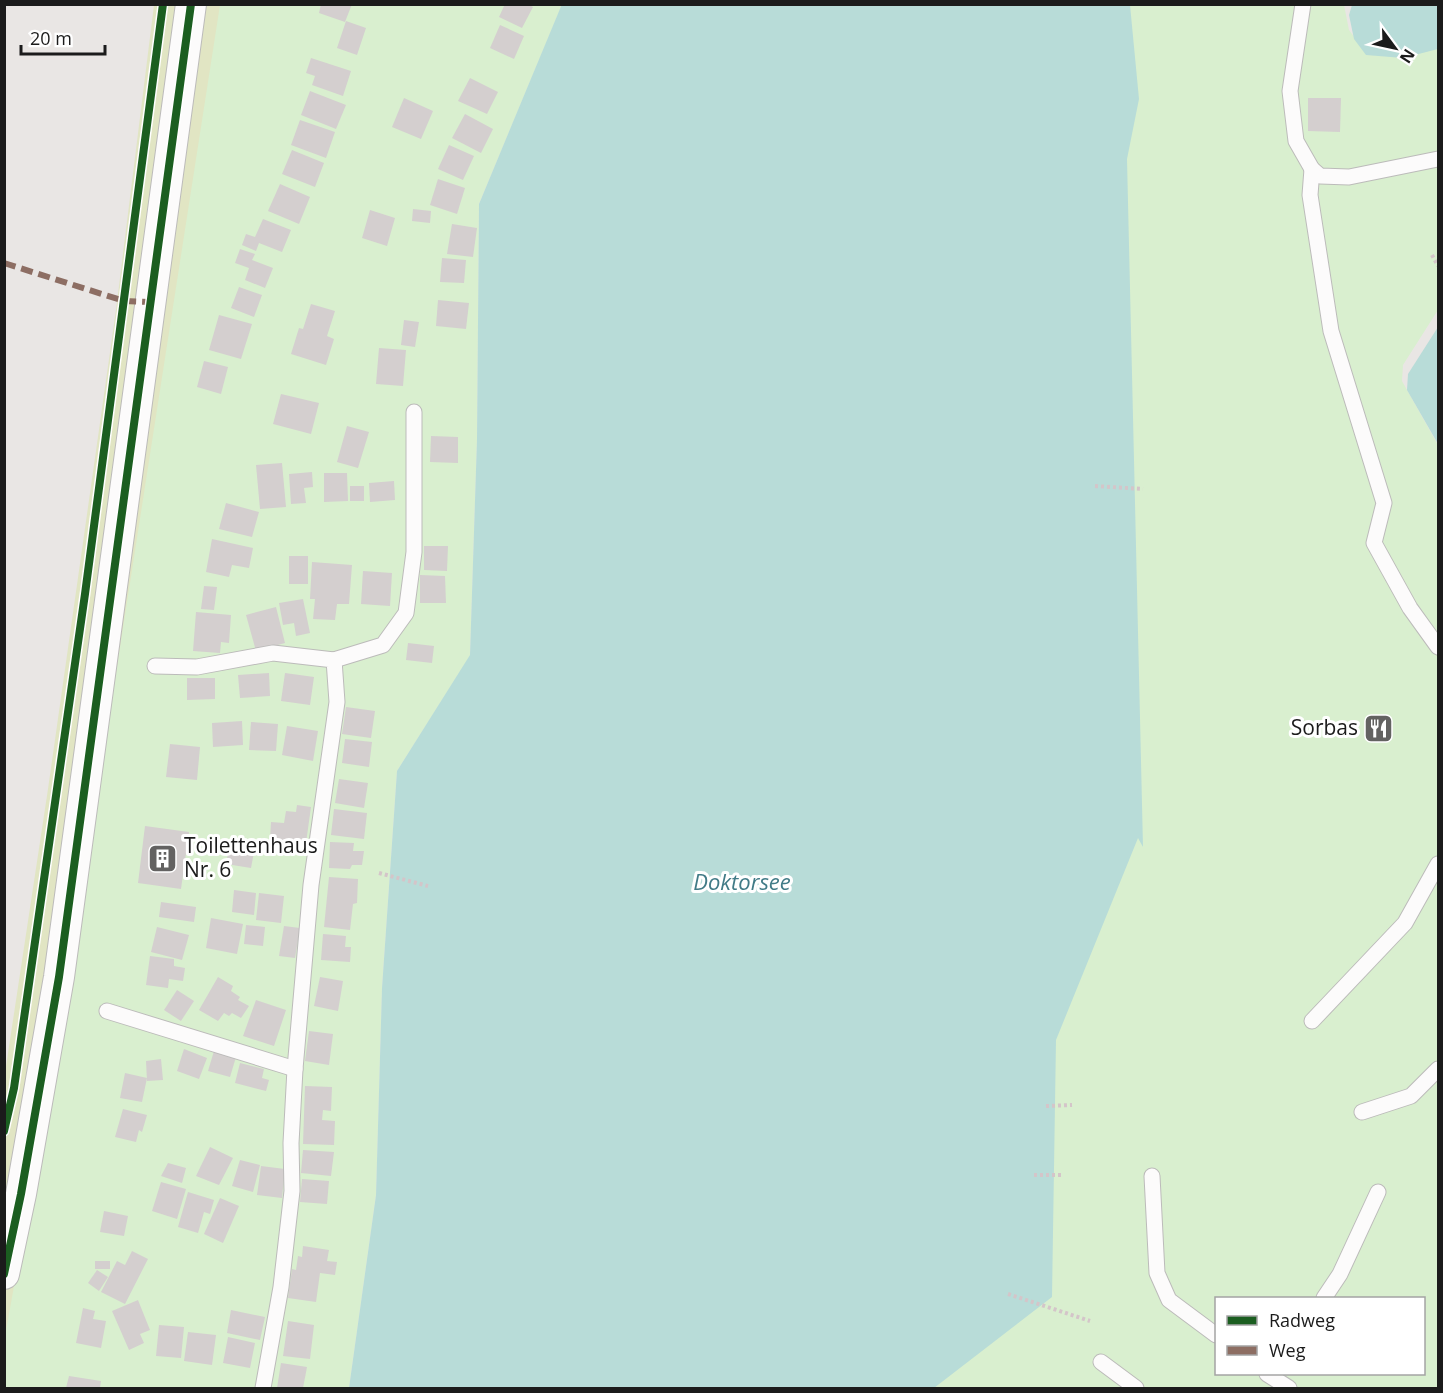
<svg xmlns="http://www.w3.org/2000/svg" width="1443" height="1393" viewBox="0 0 1443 1393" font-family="'Open Sans',sans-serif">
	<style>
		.grass { fill: #e1e5c3 }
		.park { fill: #d9efcf; fill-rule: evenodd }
		.water { fill: #b8dcd8 }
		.building { fill: #d4cfcf }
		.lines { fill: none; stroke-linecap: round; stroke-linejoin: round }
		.service-casing { stroke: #bcbbba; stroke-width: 17 }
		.minor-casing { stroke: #bcbbba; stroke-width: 32 }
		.path { stroke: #d4c5c9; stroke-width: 4; stroke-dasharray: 3 3; stroke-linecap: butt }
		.service { stroke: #fcfbfb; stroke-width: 15 }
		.minor { stroke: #fcfbfb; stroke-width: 30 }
		.quiet { stroke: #8d6e63; stroke-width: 6; stroke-dasharray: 12 6; stroke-linecap: butt }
		.cycleway-casing { stroke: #fff; stroke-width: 11 }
		.cycleway { stroke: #1b5e20; stroke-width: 8 }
		.labels { text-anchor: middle; stroke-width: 6; stroke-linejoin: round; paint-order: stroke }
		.poi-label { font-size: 21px; fill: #1b1b1b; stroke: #fff; text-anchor: end }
		.water-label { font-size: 22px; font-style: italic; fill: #417b87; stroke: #fff }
	</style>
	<rect width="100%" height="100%" fill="#e9e6e4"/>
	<path class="grass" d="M 154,5 L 226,5 L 5,1371 L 5,1073 L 48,789 L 116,310 Z"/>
	<g class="park">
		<path d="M 220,5 L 562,5 L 479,204 L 477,439 L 470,656 L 397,771 L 382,988 L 376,1195 L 349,1388 L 5,1388 L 5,1336 L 61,1026 Z"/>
		<path d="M 1125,5 L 1344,5 L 1349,30 L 1361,46 L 1438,39 L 1438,310 L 1403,365 L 1402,381 L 1438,445 L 1438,1388 L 925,1388 L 1050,1037 L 1118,120 ZM 1216,1298 L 1424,1298 L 1424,1374 L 1216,1374 Z"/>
	</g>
	<g class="water">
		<path d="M 562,4 L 1130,5 L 1139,99 L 1127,159 L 1143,847 L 1138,838 L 1056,1040 L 1052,1297 L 934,1388 L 349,1388 L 376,1195 L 382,988 L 397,771 L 470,655 L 477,439 L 479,204 Z"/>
		<path d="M 1352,5 L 1438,5 L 1438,49 L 1403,58 L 1366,55 L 1354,39 L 1349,15 Z"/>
		<path d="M 1438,327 L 1438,444 L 1407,390 L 1408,374 Z"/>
	</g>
	<g class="building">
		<path d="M 321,4 L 352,4 L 345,22 L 319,13 Z"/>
		<path d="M 505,4 L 528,4 L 533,7 L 522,28 L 499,17 Z"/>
		<path d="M 346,21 L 366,28 L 357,55 L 337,48 Z"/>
		<path d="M 500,25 L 524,36 L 514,59 L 490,48 Z"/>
		<path d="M 311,58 L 351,71 L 343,96 L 312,85 L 315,76 L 306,73 Z"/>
		<path d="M 470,78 L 498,92 L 487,114 L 458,101 Z"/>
		<path d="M 310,91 L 346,105 L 336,129 L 301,115 Z"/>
		<path d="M 404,98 L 433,111 L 421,139 L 392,127 Z"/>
		<path d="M 1308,98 L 1341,98 L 1340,132 L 1308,131 Z"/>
		<path d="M 465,114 L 493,129 L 481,153 L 452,138 Z"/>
		<path d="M 300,120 L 335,132 L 326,158 L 291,145 Z"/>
		<path d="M 449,145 L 474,156 L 463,180 L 438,169 Z"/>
		<path d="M 292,150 L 324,163 L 315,187 L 282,174 Z"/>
		<path d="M 438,179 L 465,188 L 457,214 L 430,205 Z"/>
		<path d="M 280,184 L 310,197 L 299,224 L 268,211 Z"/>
		<path d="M 413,209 L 431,211 L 430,223 L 412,221 Z"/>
		<path d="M 370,210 L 395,218 L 387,246 L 362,238 Z"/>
		<path d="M 263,219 L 291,230 L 282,252 L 259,243 L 256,251 L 242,245 L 246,234 L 255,237 Z"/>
		<path d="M 452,224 L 477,228 L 473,257 L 447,254 Z"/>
		<path d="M 240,249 L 255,254 L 252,260 L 273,268 L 265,288 L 245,280 L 249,268 L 235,263 Z"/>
		<path d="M 442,258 L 466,260 L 464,283 L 440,282 Z"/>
		<path d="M 239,287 L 262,295 L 254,317 L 231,308 Z"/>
		<path d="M 438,300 L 469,303 L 466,329 L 436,326 Z"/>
		<path d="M 311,304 L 335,311 L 327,336 L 334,339 L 326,365 L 291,354 L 299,328 L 303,329 Z"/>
		<path d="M 219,315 L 252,324 L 241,359 L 209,350 Z"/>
		<path d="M 404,320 L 419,322 L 415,347 L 401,345 Z"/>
		<path d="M 379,348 L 406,350 L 403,386 L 376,384 Z"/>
		<path d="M 204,361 L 228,367 L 221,394 L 197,387 Z"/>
		<path d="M 281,394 L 319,403 L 311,434 L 273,424 Z"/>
		<path d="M 347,426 L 369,432 L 358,468 L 337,462 Z"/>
		<path d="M 431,436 L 458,437 L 458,463 L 430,462 Z"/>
		<path d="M 282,463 L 286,507 L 260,509 L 256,465 Z"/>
		<path d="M 312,472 L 313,487 L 304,488 L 306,503 L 291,504 L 289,474 Z"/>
		<path d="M 324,473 L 347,473 L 348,501 L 324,502 Z"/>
		<path d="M 394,481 L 395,500 L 370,502 L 369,483 Z"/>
		<rect x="350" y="486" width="14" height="15"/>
		<path d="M 226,503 L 259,512 L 252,537 L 219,529 Z"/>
		<path d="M 212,539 L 253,548 L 249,568 L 232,565 L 229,577 L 206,572 Z"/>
		<path d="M 424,546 L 448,546 L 447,571 L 424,570 Z"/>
		<rect x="289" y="556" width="19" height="28"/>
		<path d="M 312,562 L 352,565 L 349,604 L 337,604 L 335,620 L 313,619 L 315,599 L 310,599 Z"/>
		<path d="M 363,571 L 392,573 L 390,606 L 361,604 Z"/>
		<path d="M 420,575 L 445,576 L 446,603 L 420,603 Z"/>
		<path d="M 204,586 L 217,587 L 214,610 L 201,609 Z"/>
		<path d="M 303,599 L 310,633 L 296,636 L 294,623 L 283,625 L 279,603 Z"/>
		<path d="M 276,607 L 285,643 L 256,651 L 246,615 Z"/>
		<path d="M 196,612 L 231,615 L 229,643 L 221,642 L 220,653 L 193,651 Z"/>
		<path d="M 408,643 L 434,646 L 432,663 L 406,660 Z"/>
		<path d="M 269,673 L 270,696 L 240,698 L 238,675 Z"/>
		<path d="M 285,673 L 314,677 L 310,705 L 281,701 Z"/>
		<path d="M 187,678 L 215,678 L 215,699 L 187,700 Z"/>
		<path d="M 346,707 L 375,711 L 371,738 L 342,734 Z"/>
		<path d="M 242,721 L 243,745 L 213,747 L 212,723 Z"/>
		<path d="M 251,722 L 278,724 L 276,751 L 249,750 Z"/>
		<path d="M 287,726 L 318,731 L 313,761 L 282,755 Z"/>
		<path d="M 345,739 L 372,742 L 369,767 L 342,763 Z"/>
		<path d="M 170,744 L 200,747 L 197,780 L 166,777 Z"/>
		<path d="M 339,779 L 368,783 L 364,808 L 335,803 Z"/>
		<path d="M 297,805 L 311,807 L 306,843 L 270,839 L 271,822 L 284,823 L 286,811 L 296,812 Z"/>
		<path d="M 334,809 L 367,813 L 364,839 L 331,835 Z"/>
		<path d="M 145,826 L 189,832 L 181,889 L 138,883 Z"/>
		<path d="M 231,837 L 256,841 L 251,868 L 226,864 Z"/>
		<path d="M 330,842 L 354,843 L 353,851 L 364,851 L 362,865 L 352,865 L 350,869 L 329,868 Z"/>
		<path d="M 329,877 L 358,879 L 357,903 L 353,904 L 350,930 L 324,927 Z"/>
		<path d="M 234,890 L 256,893 L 254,915 L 232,912 Z"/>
		<path d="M 259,893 L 284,896 L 281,923 L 256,920 Z"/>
		<path d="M 161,902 L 196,907 L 194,922 L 159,917 Z"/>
		<path d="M 211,918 L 243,924 L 237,954 L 206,948 Z"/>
		<path d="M 246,925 L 265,927 L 263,946 L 244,944 Z"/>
		<path d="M 284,926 L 300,928 L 295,958 L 279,956 Z"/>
		<path d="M 157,927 L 189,935 L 182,960 L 151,952 Z"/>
		<path d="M 323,934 L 346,936 L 345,947 L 351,947 L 350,962 L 321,960 Z"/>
		<path d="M 150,956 L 174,959 L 174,966 L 185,968 L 183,981 L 169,979 L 168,988 L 146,985 Z"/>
		<path d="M 218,977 L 233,986 L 231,991 L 240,997 L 238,1000 L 249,1006 L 241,1018 L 232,1013 L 229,1016 L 224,1013 L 218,1021 L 199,1010 Z"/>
		<path d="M 320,977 L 343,981 L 338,1011 L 314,1006 Z"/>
		<path d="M 177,990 L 194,1001 L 181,1021 L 164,1010 Z"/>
		<path d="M 256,1000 L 286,1010 L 274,1046 L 243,1036 Z"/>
		<path d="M 309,1031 L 333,1034 L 329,1065 L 305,1061 Z"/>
		<path d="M 184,1049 L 207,1058 L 199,1079 L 177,1071 Z"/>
		<path d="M 214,1051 L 236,1057 L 230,1077 L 208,1071 Z"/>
		<path d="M 161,1059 L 163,1080 L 147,1081 L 146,1061 Z"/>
		<path d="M 240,1063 L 264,1069 L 262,1078 L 269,1080 L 266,1091 L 235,1083 Z"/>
		<path d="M 125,1073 L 147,1078 L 142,1102 L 120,1098 Z"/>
		<path d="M 305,1086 L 332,1087 L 331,1111 L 323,1110 L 322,1120 L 335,1121 L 334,1145 L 303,1144 Z"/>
		<path d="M 123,1109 L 147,1115 L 142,1132 L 139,1130 L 136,1142 L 115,1137 Z"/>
		<path d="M 210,1147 L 233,1158 L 219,1185 L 196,1176 Z"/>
		<path d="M 303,1150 L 334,1152 L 331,1176 L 301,1173 Z"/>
		<path d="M 240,1160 L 260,1165 L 253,1192 L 232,1186 Z"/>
		<path d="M 168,1163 L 186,1168 L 182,1183 L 161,1176 Z"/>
		<path d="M 261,1166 L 285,1169 L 282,1198 L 257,1195 Z"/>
		<path d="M 302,1179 L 329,1181 L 327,1204 L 300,1202 Z"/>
		<path d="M 161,1182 L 186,1189 L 177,1219 L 152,1211 Z"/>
		<path d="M 188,1192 L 214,1200 L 210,1214 L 204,1212 L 198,1233 L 178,1227 Z"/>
		<path d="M 220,1198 L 239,1206 L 223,1243 L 204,1234 Z"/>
		<path d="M 104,1211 L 128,1216 L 124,1236 L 100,1232 Z"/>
		<path d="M 303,1246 L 329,1250 L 327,1261 L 337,1262 L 335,1275 L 320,1273 L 316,1302 L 288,1298 L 292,1269 L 296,1270 L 298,1256 L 302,1257 Z"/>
		<path d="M 132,1251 L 148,1259 L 125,1304 L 101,1292 L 117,1261 L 125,1265 Z"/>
		<rect x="95" y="1261" width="15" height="8"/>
		<path d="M 97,1270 L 108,1277 L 99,1291 L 88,1283 Z"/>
		<path d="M 138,1300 L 150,1330 L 140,1334 L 144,1343 L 129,1350 L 112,1311 Z"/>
		<path d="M 83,1308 L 95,1311 L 93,1319 L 106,1321 L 101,1348 L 76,1343 Z"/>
		<path d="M 231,1310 L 265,1317 L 260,1340 L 227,1333 Z"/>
		<path d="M 288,1321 L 314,1325 L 310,1359 L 283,1356 Z"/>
		<path d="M 159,1325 L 184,1327 L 181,1358 L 156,1356 Z"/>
		<path d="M 188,1332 L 216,1335 L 212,1365 L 184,1361 Z"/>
		<path d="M 228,1337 L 255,1343 L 250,1368 L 223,1363 Z"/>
		<path d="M 281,1363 L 307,1367 L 303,1388 L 277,1388 Z"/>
		<path d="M 69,1376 L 101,1381 L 100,1388 L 66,1388 Z"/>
	</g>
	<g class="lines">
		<defs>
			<g id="service">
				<path d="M 1303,4 L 1290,91 L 1296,141 L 1312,169 L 1320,176 L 1349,177 L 1438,159"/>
				<path d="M 1312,169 L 1310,195 L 1331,331 L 1384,503 L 1374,543 L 1410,608 L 1438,647"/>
				<path d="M 334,660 L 383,645 L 406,613 L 414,552 L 414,412"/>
				<path d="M 155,666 L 197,667 L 273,653 L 334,660 L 337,702 L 311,885 L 295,1069 L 291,1143 L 292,1191 L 281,1287 L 263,1388"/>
				<path d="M 107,1011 L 295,1069"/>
				<path d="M 1312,1021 L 1405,923 L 1438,864"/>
				<path d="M 1362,1112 L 1411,1096 L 1438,1069"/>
				<path d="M 1152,1176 L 1157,1273 L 1169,1300 L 1216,1335"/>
				<path d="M 1324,1298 L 1340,1274 L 1378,1192"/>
				<path d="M 1101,1362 L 1136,1388"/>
				<path d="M 1267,1374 L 1289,1388"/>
			</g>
			<path id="minor" d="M 4,1274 L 21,1194 L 59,977 L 191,4"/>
		</defs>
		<use href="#service" class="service-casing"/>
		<use href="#minor" class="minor-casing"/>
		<g class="path">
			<path d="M 1384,5 L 1384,4"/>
			<path d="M 1432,255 L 1438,266"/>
			<path d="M 1095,486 L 1143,489"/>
			<path d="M 379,873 L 428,886"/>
			<path d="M 1046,1106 L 1072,1105"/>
			<path d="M 1034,1175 L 1063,1175"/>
			<path d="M 1008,1294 L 1090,1321"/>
		</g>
		<use href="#service" class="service"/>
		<use href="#minor" class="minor"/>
		<path class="quiet" d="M 4,263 L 124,301 L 151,302"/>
		<defs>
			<g id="cycleway">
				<path d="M 4,1131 L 14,1088 L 85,594 L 163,4"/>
				<path d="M 4,1274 L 21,1194 L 59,977 L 191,4"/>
			</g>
		</defs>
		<use href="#cycleway" class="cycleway-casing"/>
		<use href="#cycleway" class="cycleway"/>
	</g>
	<defs>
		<symbol id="restaurant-square" viewBox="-11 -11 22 22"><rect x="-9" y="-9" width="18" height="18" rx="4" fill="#636261" stroke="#fff"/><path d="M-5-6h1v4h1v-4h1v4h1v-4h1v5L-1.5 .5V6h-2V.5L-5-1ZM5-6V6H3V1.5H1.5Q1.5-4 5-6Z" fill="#fff"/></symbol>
		<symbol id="building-square" viewBox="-11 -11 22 22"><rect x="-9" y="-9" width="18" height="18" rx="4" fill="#636261" stroke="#fff"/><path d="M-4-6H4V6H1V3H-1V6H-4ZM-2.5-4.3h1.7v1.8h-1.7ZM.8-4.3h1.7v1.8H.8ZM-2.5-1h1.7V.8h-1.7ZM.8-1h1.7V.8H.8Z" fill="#fff"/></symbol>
	</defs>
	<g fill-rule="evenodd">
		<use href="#restaurant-square" x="1362" y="712" width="33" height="33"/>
		<use href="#building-square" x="146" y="842" width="33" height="33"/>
	</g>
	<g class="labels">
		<g class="poi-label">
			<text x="1358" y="735">Sorbas</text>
			<text x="184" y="853" text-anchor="start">Toilettenhaus<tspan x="184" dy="24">Nr. 6</tspan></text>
		</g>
		<g class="water-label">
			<text x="742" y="890">Doktorsee</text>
		</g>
	</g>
	<rect width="1443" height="1393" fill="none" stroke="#1b1b1b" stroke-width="12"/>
	<rect x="1215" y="1297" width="210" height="78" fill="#ffffff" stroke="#a4a4a4" stroke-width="1.5"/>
	<rect x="1227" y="1316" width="30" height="9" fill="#1b5e20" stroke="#a4a4a4" stroke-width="1.5"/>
	<text x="1269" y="1327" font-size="18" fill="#1b1b1b">Radweg</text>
	<rect x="1227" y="1346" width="30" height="9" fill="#8d6e63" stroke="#a4a4a4" stroke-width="1.5"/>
	<text x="1269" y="1357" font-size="18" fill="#1b1b1b">Weg</text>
	<g transform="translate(1395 48) rotate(123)" stroke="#ffffff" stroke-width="4.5" paint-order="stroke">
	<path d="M0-4.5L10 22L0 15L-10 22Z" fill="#1b1b1b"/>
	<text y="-9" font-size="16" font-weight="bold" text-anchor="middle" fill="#1b1b1b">N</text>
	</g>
	<path d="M21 45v9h84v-9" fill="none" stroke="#1b1b1b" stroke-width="3"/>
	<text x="30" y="45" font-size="18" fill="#1b1b1b" stroke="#ffffff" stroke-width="4.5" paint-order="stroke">20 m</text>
</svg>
